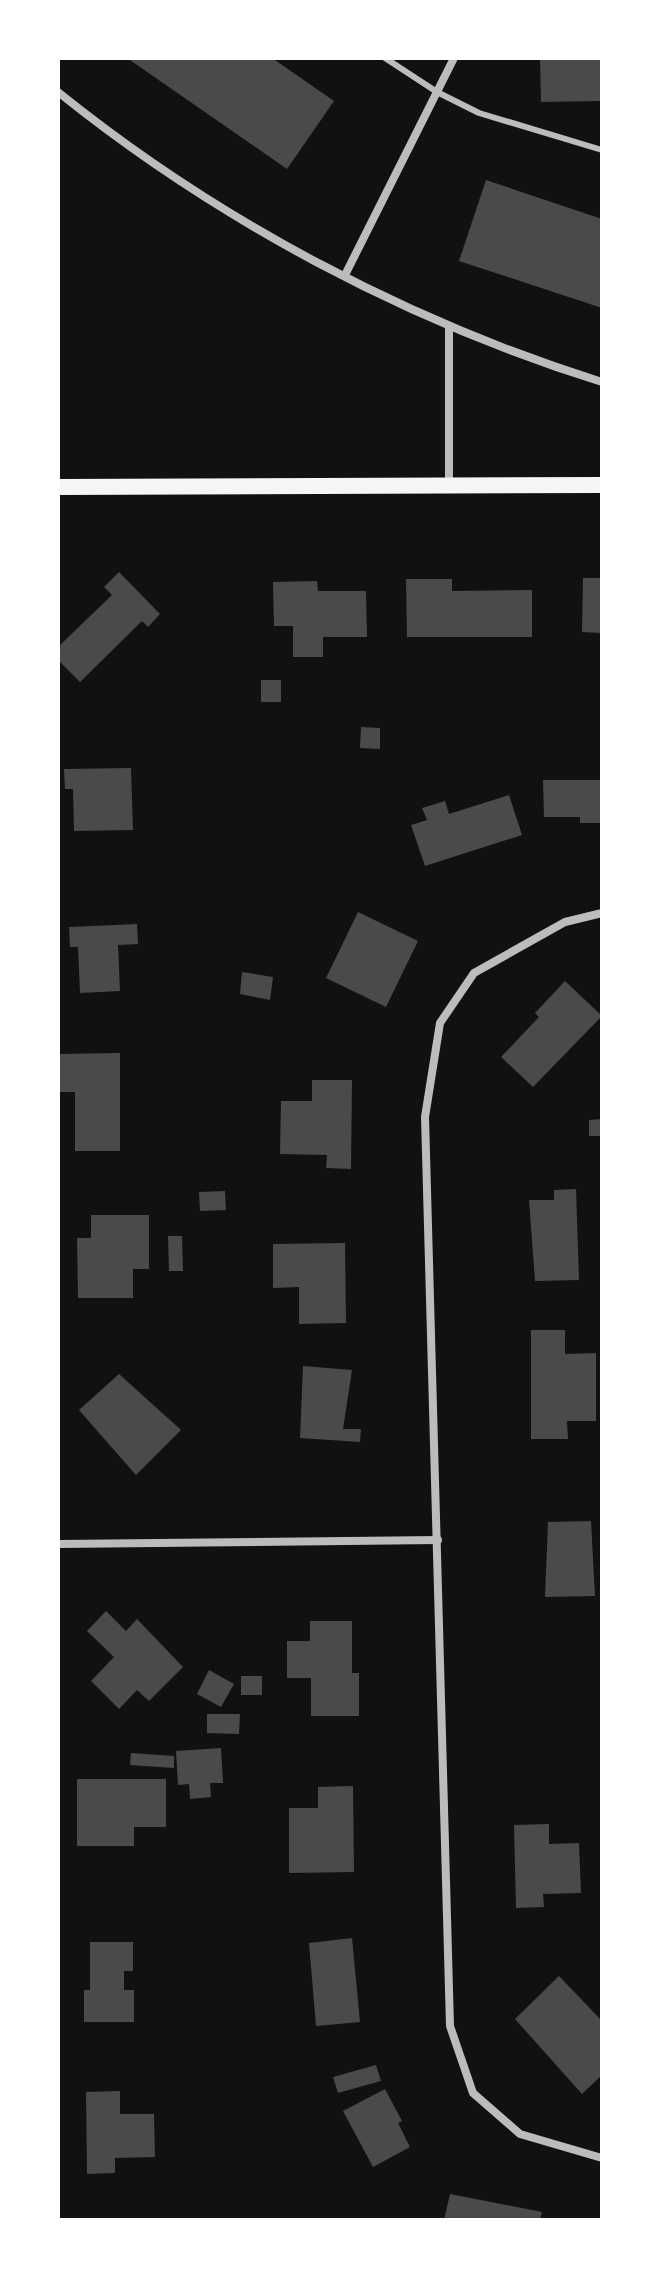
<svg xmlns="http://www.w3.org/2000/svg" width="660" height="2278" viewBox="0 0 660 2278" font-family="Barlow,sans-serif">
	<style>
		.building { fill: #4a4a4a }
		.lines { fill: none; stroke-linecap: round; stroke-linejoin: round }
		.service { stroke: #bcbcbc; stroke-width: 6 }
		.minor { stroke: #bcbcbc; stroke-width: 8 }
		.secondary { stroke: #f5f5f5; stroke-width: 16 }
	</style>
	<rect width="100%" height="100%" fill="#111"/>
	<g class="building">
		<path d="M 127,58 L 272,58 L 334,101 L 287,169 Z"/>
		<path d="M 540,58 L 602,58 L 602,101 L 541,102 Z"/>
		<path d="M 486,180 L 602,219 L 602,308 L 459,261 Z"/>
		<path d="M 119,572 L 160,614 L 148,627 L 142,621 L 80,682 L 58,660 L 58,647 L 112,595 L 104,587 Z"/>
		<path d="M 583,578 L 602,578 L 602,633 L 582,632 Z"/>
		<path d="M 406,579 L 452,579 L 452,591 L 532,590 L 532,637 L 407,637 Z"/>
		<path d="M 317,581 L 318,591 L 366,591 L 367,637 L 323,637 L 323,657 L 293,657 L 293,626 L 274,626 L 273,582 Z"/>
		<rect x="261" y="680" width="20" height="22"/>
		<path d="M 361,727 L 380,728 L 380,749 L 360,748 Z"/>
		<path d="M 131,768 L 133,830 L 74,831 L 73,789 L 65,789 L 64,769 Z"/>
		<path d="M 543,780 L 602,780 L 602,823 L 580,823 L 580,817 L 544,817 Z"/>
		<path d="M 509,795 L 522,835 L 425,866 L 411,825 L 427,820 L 422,808 L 445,801 L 449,814 Z"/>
		<path d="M 358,912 L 418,941 L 386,1007 L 326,978 Z"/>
		<path d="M 137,924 L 138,944 L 118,945 L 120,991 L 80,993 L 78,947 L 70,947 L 69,927 Z"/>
		<path d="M 242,972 L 273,977 L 270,1000 L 240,994 Z"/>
		<path d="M 565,981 L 602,1016 L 533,1087 L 501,1057 L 539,1017 L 535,1013 Z"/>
		<path d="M 120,1053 L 120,1151 L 75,1151 L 75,1092 L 58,1092 L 58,1054 Z"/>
		<path d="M 312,1080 L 352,1080 L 351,1169 L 326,1168 L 327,1155 L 280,1154 L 281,1101 L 312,1101 Z"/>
		<path d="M 602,1119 L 602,1136 L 589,1136 L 589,1120 Z"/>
		<path d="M 576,1189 L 579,1280 L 535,1281 L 529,1200 L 554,1200 L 554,1190 Z"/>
		<path d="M 225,1191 L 226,1210 L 200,1211 L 199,1192 Z"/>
		<path d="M 91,1215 L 149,1215 L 149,1269 L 133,1269 L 133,1298 L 78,1298 L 77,1238 L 91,1238 Z"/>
		<path d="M 168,1236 L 182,1236 L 183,1271 L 169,1271 Z"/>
		<path d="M 345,1243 L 346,1323 L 299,1324 L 299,1287 L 273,1288 L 273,1244 Z"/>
		<path d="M 531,1330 L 565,1330 L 565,1354 L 596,1353 L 596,1421 L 567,1421 L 568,1439 L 531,1439 Z"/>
		<path d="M 303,1366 L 352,1370 L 343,1429 L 361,1429 L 360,1442 L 300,1438 Z"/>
		<path d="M 119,1374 L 181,1430 L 136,1475 L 79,1410 Z"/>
		<path d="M 591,1521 L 595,1596 L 545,1597 L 548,1522 Z"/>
		<path d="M 106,1611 L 126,1631 L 137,1619 L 183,1667 L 149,1701 L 137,1690 L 119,1709 L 91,1681 L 114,1657 L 87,1631 Z"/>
		<path d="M 310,1621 L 352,1621 L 352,1673 L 359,1673 L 359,1716 L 311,1716 L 311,1678 L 287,1678 L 287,1641 L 310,1641 Z"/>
		<path d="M 209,1670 L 234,1684 L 221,1707 L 197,1694 Z"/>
		<rect x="241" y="1676" width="21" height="19"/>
		<path d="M 207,1714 L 240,1714 L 239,1734 L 207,1733 Z"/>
		<path d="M 221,1748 L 223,1783 L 210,1783 L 211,1797 L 190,1799 L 189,1784 L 178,1785 L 176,1751 Z"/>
		<path d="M 131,1753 L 174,1756 L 174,1768 L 130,1765 Z"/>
		<path d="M 77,1779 L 166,1779 L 166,1827 L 134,1827 L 134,1846 L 77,1846 Z"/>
		<path d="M 353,1786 L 354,1872 L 289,1873 L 289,1808 L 318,1808 L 318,1787 Z"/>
		<path d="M 549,1824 L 549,1844 L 579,1843 L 581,1893 L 543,1894 L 544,1907 L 516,1908 L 514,1825 Z"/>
		<path d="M 352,1938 L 360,2022 L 316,2026 L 309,1943 Z"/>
		<path d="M 90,1942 L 133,1942 L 133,1971 L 124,1971 L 124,1990 L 134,1990 L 134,2022 L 84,2022 L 84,1990 L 90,1990 Z"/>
		<path d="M 559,1976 L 602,2021 L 602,2075 L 582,2094 L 515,2019 Z"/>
		<path d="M 376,2065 L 381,2081 L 338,2093 L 333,2077 Z"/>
		<path d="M 385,2089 L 402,2121 L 398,2123 L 410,2147 L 373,2167 L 343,2111 Z"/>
		<path d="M 120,2091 L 120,2114 L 154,2114 L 155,2157 L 115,2158 L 115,2173 L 87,2174 L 86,2092 Z"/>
		<path d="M 450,2194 L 542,2212 L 540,2220 L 444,2220 Z"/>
	</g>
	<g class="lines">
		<path class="service" d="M 385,58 L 437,92 L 479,113 L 602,150"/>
		<g class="minor">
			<path d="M 58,92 C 217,220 407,321 602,382"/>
			<path d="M 345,275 L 454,58"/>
			<path d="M 449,485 L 449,326"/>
			<path d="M 602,913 L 565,922 L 474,973 L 440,1023 L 425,1117 L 450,2026 L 473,2093 L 520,2134 L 602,2158"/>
			<path d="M 58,1544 L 438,1540"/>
		</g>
		<path class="secondary" d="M 58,487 L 602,485"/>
	</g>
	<rect width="660" height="2278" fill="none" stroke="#ffffff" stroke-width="120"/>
</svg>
